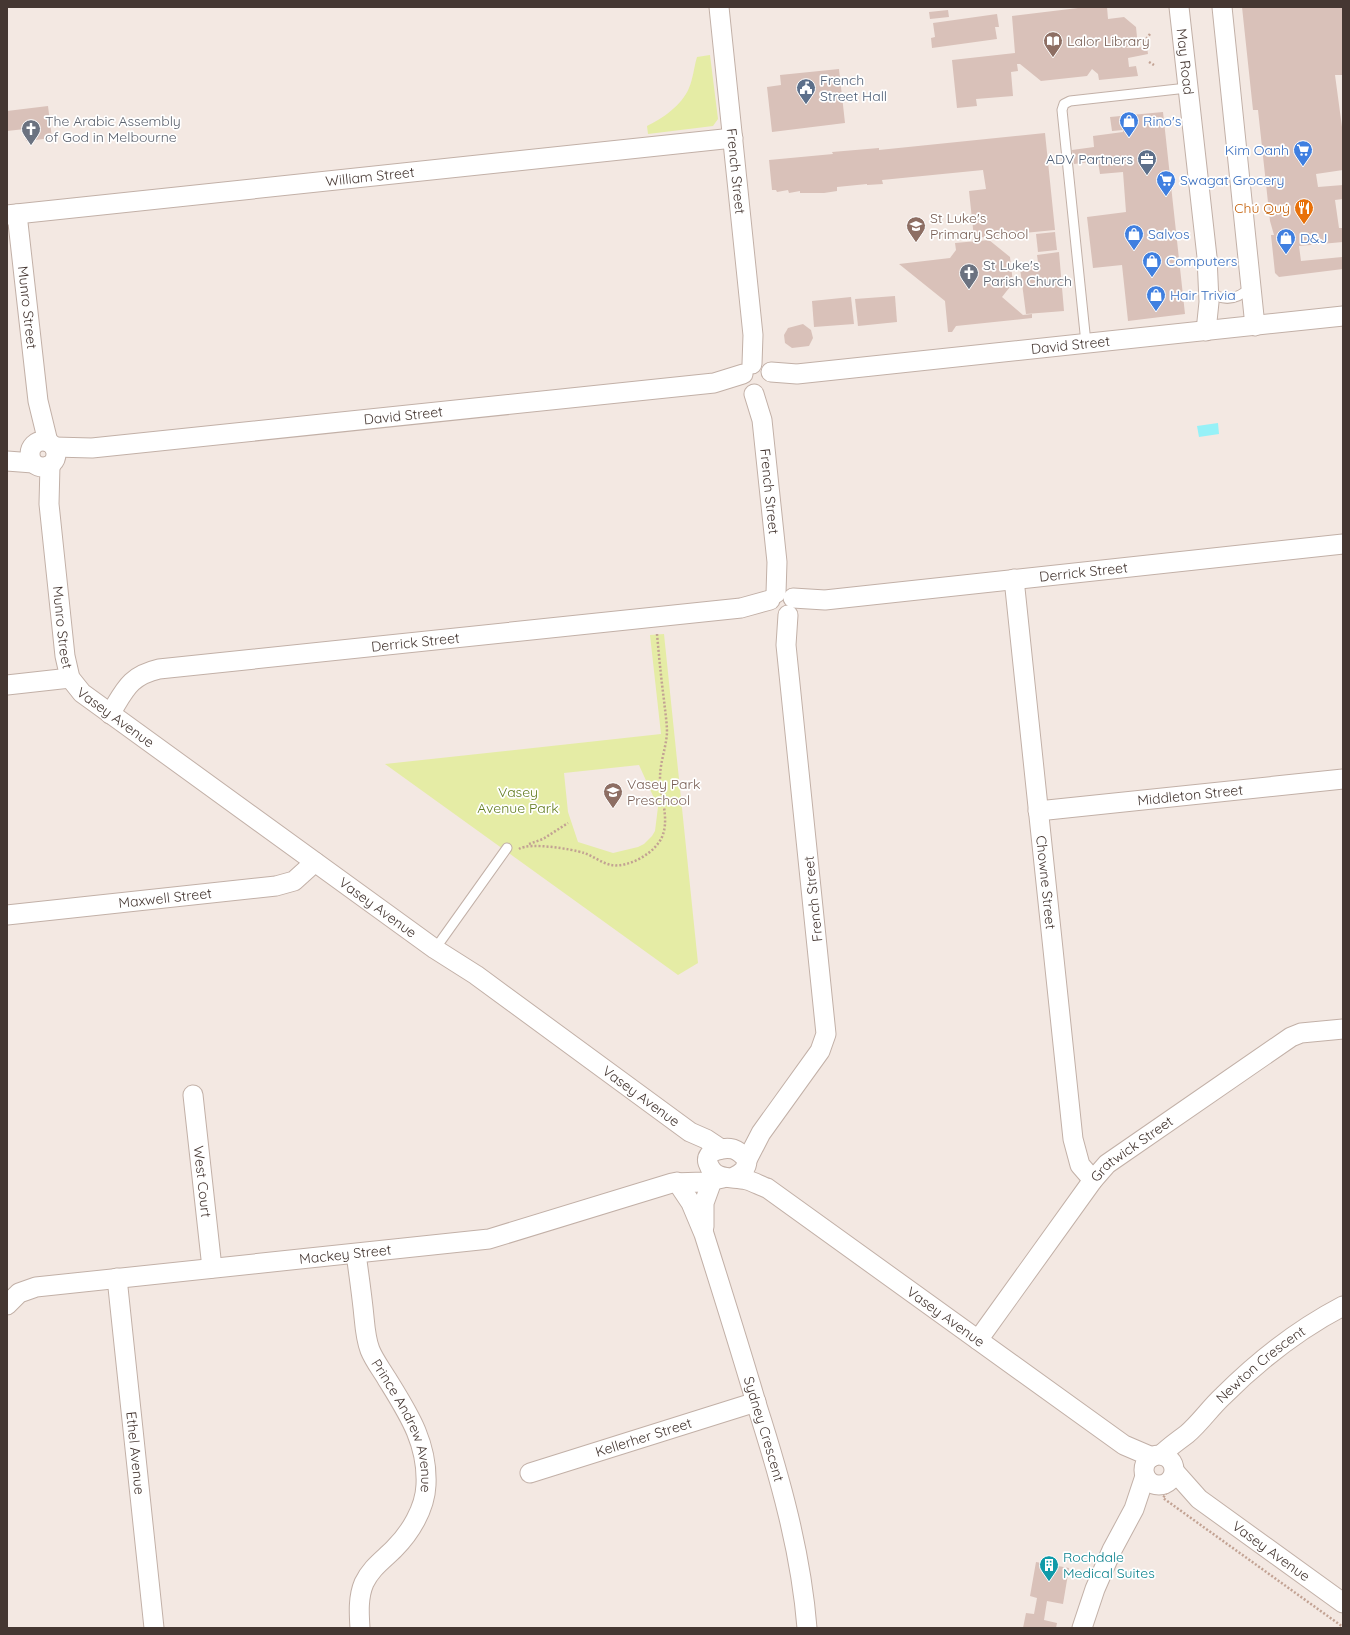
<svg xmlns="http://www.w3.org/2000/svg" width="1350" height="1635" viewBox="0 0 1350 1635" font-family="Quicksand,sans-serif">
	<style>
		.green { fill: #e5eca5; fill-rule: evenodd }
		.water { fill: #96f1f7 }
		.building { fill: #d9c1b9 }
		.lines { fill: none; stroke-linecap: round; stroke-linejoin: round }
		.lane-casing { stroke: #c2b0a7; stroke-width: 11 }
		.street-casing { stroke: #c2b0a7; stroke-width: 21 }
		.path { stroke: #c2a293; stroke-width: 2.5; stroke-dasharray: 2 2; stroke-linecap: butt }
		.lane { stroke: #fff; stroke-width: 9 }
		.street { stroke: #fff; stroke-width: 19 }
		.labels { text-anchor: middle; stroke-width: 3.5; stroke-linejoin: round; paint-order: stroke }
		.education-label { font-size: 14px; fill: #785e54; stroke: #fff; text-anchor: start }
		.street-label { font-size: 14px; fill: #453732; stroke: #fff }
		.service-label { font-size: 14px; fill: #4e5e75; stroke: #fff; text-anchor: start }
		.worship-label { font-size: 14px; fill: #5b616d; stroke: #fff; text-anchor: start }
		.shop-label { font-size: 14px; fill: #366cbe; stroke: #fff; text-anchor: start }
		.food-label { font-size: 14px; fill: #c56008; stroke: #fff; text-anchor: end }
		.park-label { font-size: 14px; fill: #627c20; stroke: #fff }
		.culture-label { font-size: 14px; fill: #0d838f; stroke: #fff; text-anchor: start }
	</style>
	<rect width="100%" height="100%" fill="#f3e8e2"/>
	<g class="green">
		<path d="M 710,55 L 718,119 L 713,126 L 648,134 L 647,126 C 662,119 682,105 689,88 C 693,79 694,67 697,57 Z"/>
		<path d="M 664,634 L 698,963 L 678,975 L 385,764 L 661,734 L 650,635 ZM 639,765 L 658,807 L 655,831 L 652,836 L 644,844 L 638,847 L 613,853 L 578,842 L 568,812 L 564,773 Z"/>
	</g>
	<path class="water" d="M 1218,423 L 1219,434 L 1199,437 L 1197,426 Z"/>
	<g class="building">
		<path d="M 1078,7 L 1107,7 L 1108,19 L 1124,17 L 1136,27 L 1137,37 L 1126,48 L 1147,47 L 1148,54 L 1128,58 L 1129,67 L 1136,66 L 1138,76 L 1099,80 L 1098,74 L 1092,69 L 1087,76 L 1041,81 L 1020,64 L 1017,64 L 1018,71 L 1011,72 L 1013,96 L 976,99 L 977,106 L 957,108 L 952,60 L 1015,53 L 1012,16 L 1078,8 Z"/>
		<path d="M 1242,7 L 1343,7 L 1343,75 L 1335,75 L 1342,127 L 1343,127 L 1343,170 L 1316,174 L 1318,187 L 1343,185 L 1343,199 L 1335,200 L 1339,228 L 1343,228 L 1343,242 L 1299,246 L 1301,261 L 1342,257 L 1343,269 L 1279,277 L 1275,273 L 1271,235 L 1274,235 L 1270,221 L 1258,110 L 1253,110 Z"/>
		<path d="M 948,10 L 949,17 L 930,19 L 929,12 Z"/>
		<path d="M 997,14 L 999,27 L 995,27 L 997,39 L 932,48 L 931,38 L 935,37 L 933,23 Z"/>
		<path d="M 839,69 L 845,123 L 772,132 L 767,87 L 781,85 L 780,75 Z"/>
		<path d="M 48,106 L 52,138 L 26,141 L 25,129 L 7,131 L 7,111 Z"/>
		<path d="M 1163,112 L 1185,314 L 1128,321 L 1122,265 L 1093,268 L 1087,217 L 1126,212 L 1123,172 L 1100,174 L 1098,161 L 1074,164 L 1072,150 L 1094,147 L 1093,136 L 1123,132 L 1123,130 L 1112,131 L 1110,117 Z"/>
		<path d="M 1045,133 L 1055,230 L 974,238 L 969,191 L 986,189 L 983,170 L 882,180 L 883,184 L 867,185 L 867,184 L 837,187 L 837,191 L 824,193 L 800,193 L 800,191 L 789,193 L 788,190 L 777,192 L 776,190 L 772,190 L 769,160 L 833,154 L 832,152 L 879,148 L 879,150 Z"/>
		<path d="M 1055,232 L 1057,250 L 1038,252 L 1036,234 Z"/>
		<path d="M 989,240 L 1010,257 L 1013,283 L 1002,297 L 1023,315 L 1032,314 L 1032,318 L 956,326 L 952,332 L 948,332 L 945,301 L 899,264 L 950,258 L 956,250 L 955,243 Z"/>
		<path d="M 1059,252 L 1064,311 L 1026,314 L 1020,268 L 1022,268 L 1021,264 L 1038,262 L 1037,255 Z"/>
		<path d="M 895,296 L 897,322 L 858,326 L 855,299 Z"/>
		<path d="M 851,297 L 854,324 L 814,327 L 812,301 Z"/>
		<path d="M 803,324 L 811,330 L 813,338 L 809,346 L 792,348 L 785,343 L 784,335 L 788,328 Z"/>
		<path d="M 1036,1562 L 1069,1568 L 1063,1604 L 1047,1601 L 1044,1620 L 1057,1623 L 1056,1628 L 1023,1628 L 1026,1613 L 1034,1614 L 1037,1598 L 1030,1596 Z"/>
	</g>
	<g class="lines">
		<defs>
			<g id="lane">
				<path d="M 1209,291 C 1224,303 1238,299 1251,287"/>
				<path d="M 1086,343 L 1062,110 L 1064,104 L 1070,101 L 1187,88"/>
				<path d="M 435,949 L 507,848"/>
			</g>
			<g id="street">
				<path id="s1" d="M 719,7 L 753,335 L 752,364"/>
				<path id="s2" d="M 1179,7 L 1207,257 L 1209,302 L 1206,331"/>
				<path d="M 1222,7 L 1255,326"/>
				<path id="s3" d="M 17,214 L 38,401 L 48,442"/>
				<path id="s4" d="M 7,215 L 733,138"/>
				<path id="s5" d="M 771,372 L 797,374 L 1343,316"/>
				<path id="s6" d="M 754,394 L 762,420 L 777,562 L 776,593"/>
				<circle cx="43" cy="454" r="13"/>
				<path id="s7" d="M 54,447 L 92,448 L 714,383 L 743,374"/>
				<path d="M 7,461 L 33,463"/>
				<path id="s8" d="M 50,465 L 49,504 L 65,656 L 70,678 L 82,693 L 435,949 L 476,975 L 690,1132 L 706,1139 L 721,1149"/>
				<path id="s9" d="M 1014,579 L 1073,1139 L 1080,1165 L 1093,1180"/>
				<path id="s10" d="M 793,598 L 825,600 L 1343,544"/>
				<path d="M 7,685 L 70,678"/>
				<path id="s11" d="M 110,714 C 125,690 129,676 159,669 L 741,608 L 770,600"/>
				<path id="s12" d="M 1038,811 L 1343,779"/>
				<path id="s13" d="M 7,915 L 276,886 L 294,881 L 315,862"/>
				<path id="s14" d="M 193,1095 L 212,1268"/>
				<path d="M 747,1160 L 761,1133 L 820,1051 L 826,1034 L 786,645 L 788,615"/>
				<path id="s15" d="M 734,1177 C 742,1173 747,1169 747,1160 C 744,1156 739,1151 733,1149 C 724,1147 704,1151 708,1163 C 714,1182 733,1176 747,1180 C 754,1182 761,1186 767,1188 L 1124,1445 L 1152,1457"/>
				<path id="s16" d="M 677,1182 L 691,1203 L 704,1234 C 722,1291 740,1348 757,1406 C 780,1478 801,1552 807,1628"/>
				<path d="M 704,1227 L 704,1203 L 712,1181"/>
				<path id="s17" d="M 356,1254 C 359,1275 362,1296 364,1317 C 365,1328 366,1340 370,1350 C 374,1360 381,1369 387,1379 C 408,1413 428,1443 426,1485 C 425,1509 410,1533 394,1549 C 383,1560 371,1568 364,1583 C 358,1597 359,1613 360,1628"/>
				<path id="s18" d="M 117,1278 L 154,1628"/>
				<path id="s19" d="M 7,1305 L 19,1293 L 36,1287 L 489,1239 L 672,1183 L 704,1182 L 723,1178"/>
				<path id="s20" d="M 978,1340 L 1093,1180 L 1107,1164 L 1291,1037 L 1301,1033 L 1343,1029"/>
				<circle cx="1159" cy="1470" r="15"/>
				<path id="s21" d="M 1161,1455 C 1169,1447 1178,1441 1187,1434 C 1200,1423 1210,1408 1223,1396 C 1258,1361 1299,1329 1343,1306"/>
				<path id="s22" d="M 1175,1472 L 1199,1499 L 1343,1603"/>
				<path id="s23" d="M 530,1473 L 756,1402"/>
				<path d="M 1082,1628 L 1095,1589 L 1112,1550 L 1134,1509 L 1145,1476"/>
			</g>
		</defs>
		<use href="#lane" class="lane-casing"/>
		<use href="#street" class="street-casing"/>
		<g class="path">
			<path d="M 1144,42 L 1150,34"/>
			<path d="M 1149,62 L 1154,65"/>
			<path d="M 529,844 L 543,839 L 568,823"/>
			<path d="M 519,849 C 529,842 572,849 584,853 C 593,856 602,863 611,865 C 629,868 655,853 662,837 C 670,818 660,797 660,778 C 660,762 666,748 667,733 C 667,722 665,711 664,700 C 661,678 659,656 657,634"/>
			<path d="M 1169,1489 L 1163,1498 L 1343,1627"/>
		</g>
		<use href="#lane" class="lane"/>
		<use href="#street" class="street"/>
	</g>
	<defs>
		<symbol id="library-pin" viewBox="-11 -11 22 30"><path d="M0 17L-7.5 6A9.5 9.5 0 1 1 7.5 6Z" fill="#8d6e63" stroke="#fff"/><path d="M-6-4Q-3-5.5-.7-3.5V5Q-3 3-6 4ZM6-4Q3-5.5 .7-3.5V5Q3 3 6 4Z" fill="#fff"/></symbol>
		<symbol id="civic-pin" viewBox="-11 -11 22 30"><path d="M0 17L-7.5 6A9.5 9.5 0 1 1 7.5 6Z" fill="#5c6f8a" stroke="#fff"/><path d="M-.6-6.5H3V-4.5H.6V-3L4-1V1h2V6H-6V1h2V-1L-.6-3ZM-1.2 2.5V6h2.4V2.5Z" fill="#fff"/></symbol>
		<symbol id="shop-pin" viewBox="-11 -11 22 30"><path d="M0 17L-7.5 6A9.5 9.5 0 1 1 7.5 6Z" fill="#3f7fe0" stroke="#fff"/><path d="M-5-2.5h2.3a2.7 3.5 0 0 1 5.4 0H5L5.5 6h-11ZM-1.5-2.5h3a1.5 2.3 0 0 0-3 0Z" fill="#fff"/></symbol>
		<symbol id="church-pin" viewBox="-11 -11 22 30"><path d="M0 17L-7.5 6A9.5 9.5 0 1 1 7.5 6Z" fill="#6b7280" stroke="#fff"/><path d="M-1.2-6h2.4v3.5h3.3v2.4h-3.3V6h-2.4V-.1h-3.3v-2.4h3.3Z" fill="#fff"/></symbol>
		<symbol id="supermarket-pin" viewBox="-11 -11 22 30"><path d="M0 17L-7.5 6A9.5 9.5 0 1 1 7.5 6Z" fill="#3f7fe0" stroke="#fff"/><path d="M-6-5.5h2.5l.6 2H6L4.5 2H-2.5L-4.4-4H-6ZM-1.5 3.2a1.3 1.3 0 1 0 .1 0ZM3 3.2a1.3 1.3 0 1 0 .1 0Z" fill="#fff"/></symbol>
		<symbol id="office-pin" viewBox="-11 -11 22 30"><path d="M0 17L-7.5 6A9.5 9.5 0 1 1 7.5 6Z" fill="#5c6f8a" stroke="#fff"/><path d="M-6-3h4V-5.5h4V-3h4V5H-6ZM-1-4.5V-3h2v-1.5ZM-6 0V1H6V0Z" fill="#fff"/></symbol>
		<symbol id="restaurant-pin" viewBox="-11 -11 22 30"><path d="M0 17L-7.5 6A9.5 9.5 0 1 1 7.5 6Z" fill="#e8710a" stroke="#fff"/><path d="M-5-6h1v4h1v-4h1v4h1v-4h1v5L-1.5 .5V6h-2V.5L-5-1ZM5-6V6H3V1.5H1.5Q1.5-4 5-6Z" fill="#fff"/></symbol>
		<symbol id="school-pin" viewBox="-11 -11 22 30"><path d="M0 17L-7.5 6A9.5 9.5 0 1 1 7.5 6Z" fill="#8d6e63" stroke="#fff"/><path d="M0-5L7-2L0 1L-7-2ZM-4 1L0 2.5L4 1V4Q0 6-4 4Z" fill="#fff"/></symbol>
		<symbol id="building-pin" viewBox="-11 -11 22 30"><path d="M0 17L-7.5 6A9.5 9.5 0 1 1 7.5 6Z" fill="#0f9aa8" stroke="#fff"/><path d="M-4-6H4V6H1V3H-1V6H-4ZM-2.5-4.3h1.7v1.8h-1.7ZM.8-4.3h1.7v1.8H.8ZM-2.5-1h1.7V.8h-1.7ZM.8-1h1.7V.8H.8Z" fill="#fff"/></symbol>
	</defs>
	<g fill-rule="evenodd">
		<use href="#library-pin" x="1042" y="30" width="22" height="30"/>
		<use href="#civic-pin" x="795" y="77" width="22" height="30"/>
		<use href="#shop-pin" x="1118" y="110" width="22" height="30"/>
		<use href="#church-pin" x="20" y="118" width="22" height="30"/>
		<use href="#supermarket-pin" x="1292" y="139" width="22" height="30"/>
		<use href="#office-pin" x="1136" y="148" width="22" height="30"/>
		<use href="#supermarket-pin" x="1155" y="169" width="22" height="30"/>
		<use href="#restaurant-pin" x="1293" y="197" width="22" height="30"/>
		<use href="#school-pin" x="905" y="215" width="22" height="30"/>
		<use href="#shop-pin" x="1123" y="223" width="22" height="30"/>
		<use href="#shop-pin" x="1275" y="227" width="22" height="30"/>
		<use href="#shop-pin" x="1141" y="250" width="22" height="30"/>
		<use href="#church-pin" x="958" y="262" width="22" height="30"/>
		<use href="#shop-pin" x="1145" y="284" width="22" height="30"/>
		<use href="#school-pin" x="602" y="781" width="22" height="30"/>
		<use href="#building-pin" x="1038" y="1554" width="22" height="30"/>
	</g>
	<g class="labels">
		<g class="education-label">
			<text x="1067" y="46">Lalor Library</text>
			<text x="930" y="223">St Luke's<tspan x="930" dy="16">Primary School</tspan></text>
			<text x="627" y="789">Vasey Park<tspan x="627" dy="16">Preschool</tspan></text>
		</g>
		<g class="street-label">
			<text dy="5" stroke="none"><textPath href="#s2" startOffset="55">May Road</textPath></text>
			<text dy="5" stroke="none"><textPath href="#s1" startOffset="165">French Street</textPath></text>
			<text dy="5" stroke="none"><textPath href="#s4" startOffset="365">William Street</textPath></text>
			<text dy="5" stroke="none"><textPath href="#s3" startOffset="94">Munro Street</textPath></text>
			<text dy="5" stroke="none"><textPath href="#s5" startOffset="301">David Street</textPath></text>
			<text dy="5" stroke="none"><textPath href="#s7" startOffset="351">David Street</textPath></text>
			<text dy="5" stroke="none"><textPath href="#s6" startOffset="99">French Street</textPath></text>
			<text dy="5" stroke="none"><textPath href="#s10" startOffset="292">Derrick Street</textPath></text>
			<text dy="5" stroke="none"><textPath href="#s8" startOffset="163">Munro Street</textPath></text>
			<text dy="5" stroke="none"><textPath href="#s11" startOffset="327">Derrick Street</textPath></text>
			<text dy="5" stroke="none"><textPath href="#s8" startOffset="275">Vasey Avenue</textPath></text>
			<text dy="5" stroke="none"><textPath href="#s12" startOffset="153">Middleton Street</textPath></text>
			<text dy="5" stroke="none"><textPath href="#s9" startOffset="305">Chowne Street</textPath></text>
			<text dy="5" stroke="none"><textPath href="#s13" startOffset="159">Maxwell Street</textPath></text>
			<text transform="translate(813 899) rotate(-96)" y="5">French Street</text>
			<text dy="5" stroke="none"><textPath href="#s8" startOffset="599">Vasey Avenue</textPath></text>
			<text dy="5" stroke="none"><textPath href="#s8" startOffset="923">Vasey Avenue</textPath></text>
			<text dy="5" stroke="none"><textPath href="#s20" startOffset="247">Gratwick Street</textPath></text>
			<text dy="5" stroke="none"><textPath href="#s14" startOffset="87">West Court</textPath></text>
			<text dy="5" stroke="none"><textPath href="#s19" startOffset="346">Mackey Street</textPath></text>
			<text dy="5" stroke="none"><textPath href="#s15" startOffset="362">Vasey Avenue</textPath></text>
			<text dy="5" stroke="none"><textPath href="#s21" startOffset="135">Newton Crescent</textPath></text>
			<text dy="5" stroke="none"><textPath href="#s17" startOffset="181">Prince Andrew Avenue</textPath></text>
			<text dy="5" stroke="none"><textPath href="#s16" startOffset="263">Sydney Crescent</textPath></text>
			<text dy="5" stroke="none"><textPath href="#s23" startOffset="119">Kellerher Street</textPath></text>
			<text dy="5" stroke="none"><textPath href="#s18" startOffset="176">Ethel Avenue</textPath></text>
			<text dy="5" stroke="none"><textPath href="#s22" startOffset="125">Vasey Avenue</textPath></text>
		</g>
		<g class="service-label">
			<text x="820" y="85">French<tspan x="820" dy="16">Street Hall</tspan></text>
			<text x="1133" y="164" text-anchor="end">ADV Partners</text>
		</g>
		<g class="worship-label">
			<text x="45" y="126">The Arabic Assembly<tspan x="45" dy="16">of God in Melbourne</tspan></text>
			<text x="983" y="270">St Luke's<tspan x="983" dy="16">Parish Church</tspan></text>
		</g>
		<g class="shop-label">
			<text x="1143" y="126">Rino's</text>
			<text x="1289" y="155" text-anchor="end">Kim Oanh</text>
			<text x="1180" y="185">Swagat Grocery</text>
			<text x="1148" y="239">Salvos</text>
			<text x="1300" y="243">D&amp;J</text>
			<text x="1166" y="266">Computers</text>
			<text x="1170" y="300">Hair Trivia</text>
		</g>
		<g class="food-label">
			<text x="1290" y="213">Chú Quý</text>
		</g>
		<g class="park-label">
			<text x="518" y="797">Vasey<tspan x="518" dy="16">Avenue Park</tspan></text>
		</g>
		<g class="culture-label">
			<text x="1063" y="1562">Rochdale<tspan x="1063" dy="16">Medical Suites</tspan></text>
		</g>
	</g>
	<rect width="1350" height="1635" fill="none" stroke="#453732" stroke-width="16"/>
</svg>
